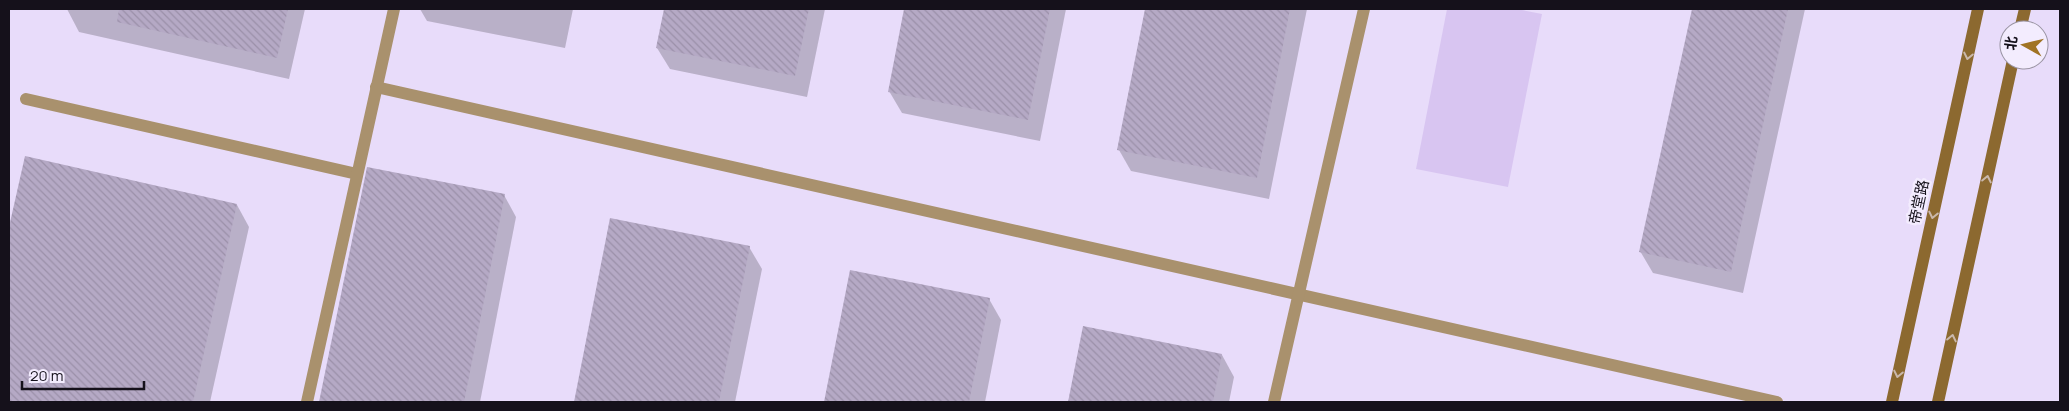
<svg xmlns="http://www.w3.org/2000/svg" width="2069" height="411" viewBox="0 0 2069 411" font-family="Manrope,'Noto Sans SC',sans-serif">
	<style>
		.grass { fill: #d8c5f1 }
		.shadow { fill: #0003 }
		.building { fill: url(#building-back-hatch) }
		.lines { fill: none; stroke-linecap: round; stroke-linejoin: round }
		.street { stroke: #a9916d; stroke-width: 12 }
		.secondary { stroke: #8c6930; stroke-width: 12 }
		.oneway { stroke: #cab8ac }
		.labels { text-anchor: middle; stroke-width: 5; stroke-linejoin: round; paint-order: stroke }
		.street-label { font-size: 15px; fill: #15111b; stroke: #f3ecfe }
	</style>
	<defs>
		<pattern id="building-back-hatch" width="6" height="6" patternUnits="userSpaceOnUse" patternTransform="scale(1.25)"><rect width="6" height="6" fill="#b5a9c5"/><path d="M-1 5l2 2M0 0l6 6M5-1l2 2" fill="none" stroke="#9b90a9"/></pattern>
	</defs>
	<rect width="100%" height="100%" fill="#e8dcfa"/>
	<path class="grass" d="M 1447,9 L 1517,9 L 1542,14 L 1508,187 L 1416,169 Z"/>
	<g class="shadow">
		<path d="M 67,9 L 305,9 L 289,79 L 79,32 Z"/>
		<path d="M 420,9 L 573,9 L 565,48 L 427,21 Z"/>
		<path d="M 665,9 L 825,9 L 807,97 L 670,69 L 657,48 Z"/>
		<path d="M 906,9 L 1066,9 L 1040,141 L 902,113 L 889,91 Z"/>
		<path d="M 1147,9 L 1307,9 L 1269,199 L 1131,171 L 1119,150 Z"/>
		<path d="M 1693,9 L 1805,9 L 1743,293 L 1653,273 L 1640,251 Z"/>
		<path d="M 26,157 L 237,205 L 249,227 L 210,402 L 9,402 L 9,233 Z"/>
		<path d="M 368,168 L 504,195 L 516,217 L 480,402 L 321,402 Z"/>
		<path d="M 611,220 L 749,247 L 762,269 L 735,402 L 575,402 Z"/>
		<path d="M 851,271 L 989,299 L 1001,320 L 985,402 L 825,402 Z"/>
		<path d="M 1084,328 L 1222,355 L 1234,377 L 1229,402 L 1069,402 Z"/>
	</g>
	<g class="building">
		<path d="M 119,9 L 288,9 L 277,58 L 117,22 Z"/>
		<path d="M 664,9 L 809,9 L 795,76 L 656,48 Z"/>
		<path d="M 904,9 L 1050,9 L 1028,120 L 888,92 Z"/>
		<path d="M 1145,9 L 1290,9 L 1257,178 L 1117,150 Z"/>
		<path d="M 1692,9 L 1788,9 L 1731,272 L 1639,252 Z"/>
		<path d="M 25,156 L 237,204 L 193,402 L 9,402 L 9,227 Z"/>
		<path d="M 367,167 L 505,194 L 464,402 L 319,402 Z"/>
		<path d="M 610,218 L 750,246 L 719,402 L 574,402 Z"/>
		<path d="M 850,270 L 990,298 L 969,402 L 824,402 Z"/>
		<path d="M 1083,326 L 1222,354 L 1213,402 L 1068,402 Z"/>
	</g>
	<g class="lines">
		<g class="street">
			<path d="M 376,87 L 1777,402"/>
			<path d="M 26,99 L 357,174"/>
			<path d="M 307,402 L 394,9"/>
			<path d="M 1274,402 L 1364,9"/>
		</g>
		<g class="secondary">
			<path d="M 2020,30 L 2025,9"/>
			<path d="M 1892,402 L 1978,9"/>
			<path d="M 1938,402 L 2013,60"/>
		</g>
	</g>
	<defs><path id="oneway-chevron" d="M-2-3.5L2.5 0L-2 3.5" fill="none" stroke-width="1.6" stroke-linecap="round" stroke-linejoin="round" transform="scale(1.25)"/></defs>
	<g class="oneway">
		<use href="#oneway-chevron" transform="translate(1968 56) rotate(102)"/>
		<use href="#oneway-chevron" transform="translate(1987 179) rotate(-78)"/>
		<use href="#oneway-chevron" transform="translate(1933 215) rotate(102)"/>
		<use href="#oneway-chevron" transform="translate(1952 338) rotate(-78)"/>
		<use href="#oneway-chevron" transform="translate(1898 374) rotate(102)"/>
	</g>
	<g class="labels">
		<g class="street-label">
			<text transform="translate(1919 202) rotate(-78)" y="5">帝堂路</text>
		</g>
	</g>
	<rect width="2069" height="411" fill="none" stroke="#15111b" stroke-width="20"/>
	<g transform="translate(2024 45) rotate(278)"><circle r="24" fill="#f3ecfe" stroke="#9a94a3"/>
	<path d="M0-4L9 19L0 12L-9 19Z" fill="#a07324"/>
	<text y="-8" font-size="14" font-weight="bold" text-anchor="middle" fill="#15111b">北</text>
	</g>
	<path d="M22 381v8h122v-8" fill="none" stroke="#15111b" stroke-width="2.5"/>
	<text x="30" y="381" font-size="15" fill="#15111b" stroke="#f3ecfe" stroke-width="4" paint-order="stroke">20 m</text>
</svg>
